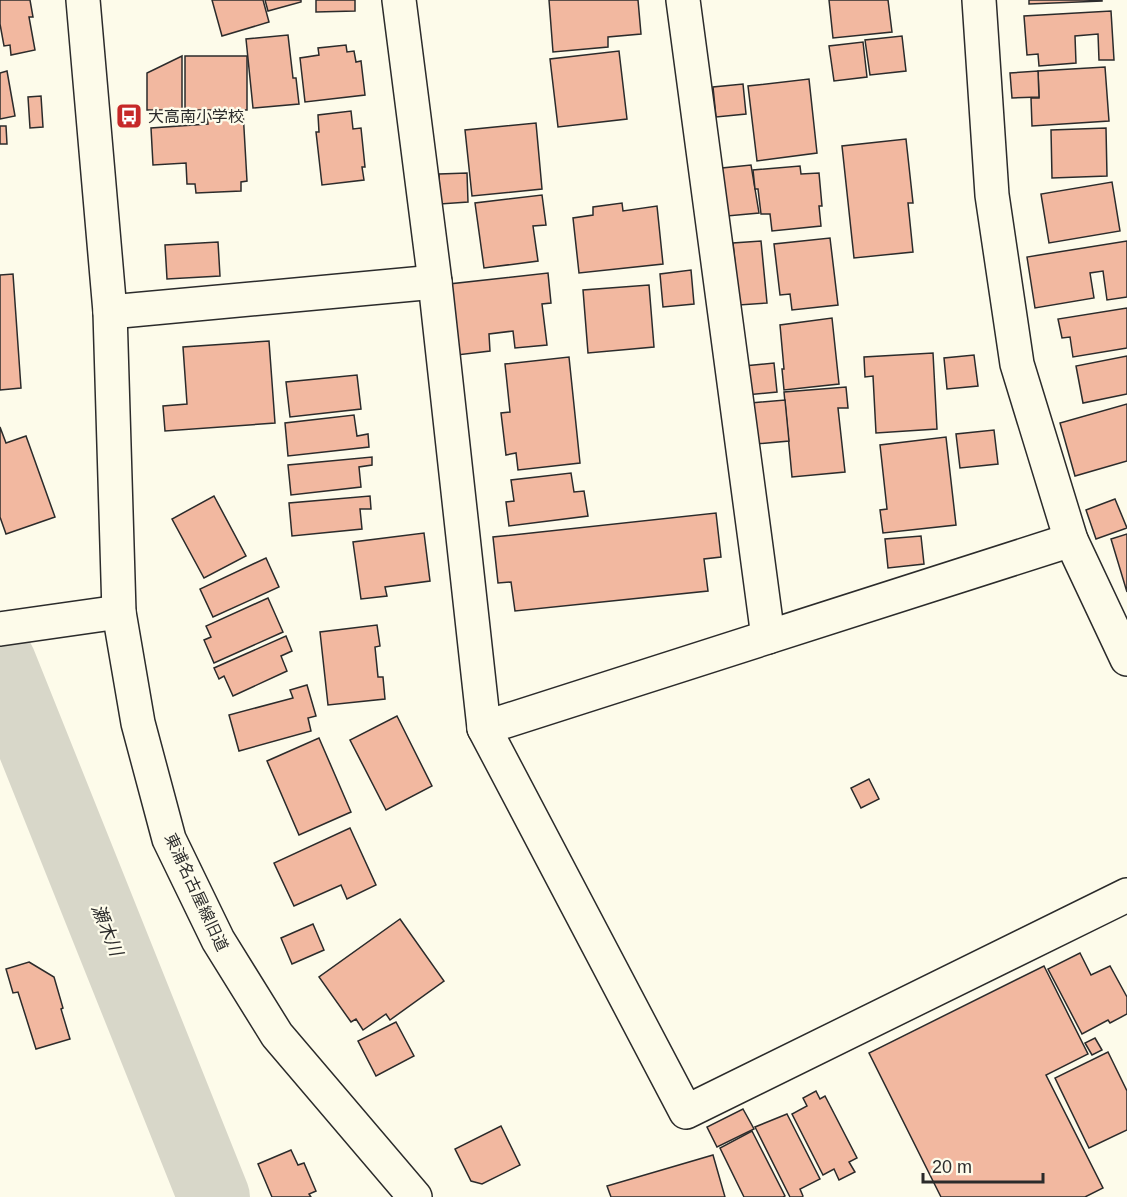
<svg xmlns="http://www.w3.org/2000/svg" width="1127" height="1197" viewBox="0 0 1127 1197" font-family="Arial,'Noto Sans JP',sans-serif">
	<style>
		.lines { fill: none; stroke-linecap: round; stroke-linejoin: round }
		.river { stroke: #d8d7c9; stroke-width: 72 }
		.building { fill: #f2b8a0; stroke: #2b2b2b; stroke-width: 1.5 }
		.minor-casing { stroke: #2b2b2b; stroke-width: 36 }
		.tertiary-casing { stroke: #2b2b2b; stroke-width: 36 }
		.minor { stroke: #fdfbea; stroke-width: 33 }
		.tertiary { stroke: #fdfbea; stroke-width: 33 }
		.labels { text-anchor: middle; stroke-width: 4.5; stroke-linejoin: round; paint-order: stroke }
		.poi-label { font-size: 16px; fill: #2b2b2b; stroke: #fdfbea; text-anchor: start }
		.street-label { font-size: 16px; fill: #2b2b2b; stroke: #fdfbea }
		.water-label { font-size: 18px; font-style: italic; fill: #2b2b2b; stroke: #fdfbea }
	</style>
	<rect width="100%" height="100%" fill="#fdfbea"/>
	<g class="lines">
		<path class="river" d="M 0,662 L 214,1197"/>
	</g>
	<g class="building">
		<path d="M 0,0 L 30,0 L 33,17 L 29,17 L 35,50 L 11,55 L 10,45 L 4,46 L 0,24 Z"/>
		<path d="M 212,0 L 263,0 L 269,22 L 222,36 Z"/>
		<path d="M 265,0 L 301,0 L 301,2 L 268,11 Z"/>
		<path d="M 316,0 L 355,0 L 355,11 L 316,12 Z"/>
		<path d="M 549,0 L 638,0 L 641,34 L 608,37 L 608,47 L 553,52 Z"/>
		<path d="M 829,0 L 888,0 L 892,32 L 833,38 Z"/>
		<path d="M 1029,0 L 1102,0 L 1102,1 L 1029,4 Z"/>
		<path d="M 1111,11 L 1114,60 L 1099,60 L 1098,34 L 1075,36 L 1076,63 L 1039,66 L 1038,54 L 1027,55 L 1024,16 Z"/>
		<path d="M 288,35 L 293,78 L 296,78 L 299,104 L 253,108 L 246,39 Z"/>
		<path d="M 902,36 L 906,71 L 870,75 L 865,40 Z"/>
		<path d="M 863,42 L 867,77 L 834,81 L 829,46 Z"/>
		<path d="M 346,45 L 347,52 L 354,51 L 356,62 L 361,61 L 365,95 L 305,102 L 300,58 L 319,55 L 318,48 Z"/>
		<path d="M 619,51 L 627,119 L 558,127 L 550,59 Z"/>
		<path d="M 182,56 L 182,110 L 147,110 L 147,73 Z"/>
		<rect x="185" y="56" width="62" height="54"/>
		<path d="M 1105,67 L 1109,121 L 1032,126 L 1031,98 L 1039,98 L 1038,71 Z"/>
		<path d="M 7,71 L 15,116 L 0,119 L 0,73 Z"/>
		<path d="M 1038,71 L 1039,97 L 1012,98 L 1010,73 Z"/>
		<path d="M 809,79 L 817,153 L 757,161 L 748,86 Z"/>
		<path d="M 743,84 L 746,114 L 716,117 L 713,87 Z"/>
		<path d="M 41,96 L 43,127 L 30,128 L 28,97 Z"/>
		<path d="M 243,111 L 247,181 L 241,182 L 241,191 L 196,193 L 195,184 L 187,184 L 186,163 L 153,165 L 151,128 L 208,124 L 207,113 Z"/>
		<path d="M 351,111 L 353,129 L 361,128 L 365,167 L 362,167 L 364,180 L 322,185 L 316,132 L 319,132 L 318,115 Z"/>
		<path d="M 536,123 L 542,189 L 472,196 L 465,130 Z"/>
		<path d="M 0,126 L 6,126 L 7,144 L 0,144 Z"/>
		<path d="M 1106,128 L 1107,176 L 1052,178 L 1051,130 Z"/>
		<path d="M 906,139 L 913,203 L 908,203 L 913,252 L 854,258 L 842,146 Z"/>
		<path d="M 751,165 L 759,213 L 727,216 L 722,168 Z"/>
		<path d="M 800,166 L 801,174 L 819,173 L 822,206 L 819,206 L 821,226 L 772,231 L 770,214 L 761,214 L 758,189 L 755,189 L 753,170 Z"/>
		<path d="M 467,173 L 468,202 L 440,204 L 439,174 Z"/>
		<path d="M 1112,182 L 1120,231 L 1049,243 L 1041,194 Z"/>
		<path d="M 542,195 L 546,225 L 533,226 L 538,261 L 484,268 L 475,203 Z"/>
		<path d="M 622,203 L 623,211 L 657,206 L 663,264 L 579,273 L 573,218 L 593,215 L 593,207 Z"/>
		<path d="M 830,238 L 838,305 L 792,310 L 790,294 L 780,295 L 774,244 Z"/>
		<path d="M 761,241 L 767,303 L 739,305 L 733,243 Z"/>
		<path d="M 1127,241 L 1127,297 L 1107,300 L 1103,271 L 1090,273 L 1094,298 L 1035,308 L 1027,257 Z"/>
		<path d="M 218,242 L 220,276 L 167,279 L 165,245 Z"/>
		<path d="M 691,270 L 694,304 L 663,307 L 660,274 Z"/>
		<path d="M 548,273 L 551,303 L 542,304 L 547,345 L 515,348 L 513,331 L 489,334 L 490,351 L 457,355 L 449,284 Z"/>
		<path d="M 13,274 L 21,388 L 0,390 L 0,275 Z"/>
		<path d="M 649,285 L 654,347 L 588,353 L 583,290 Z"/>
		<path d="M 1127,308 L 1127,348 L 1073,357 L 1070,337 L 1062,338 L 1058,319 Z"/>
		<path d="M 832,318 L 839,384 L 784,390 L 782,369 L 784,369 L 780,325 Z"/>
		<path d="M 269,341 L 275,423 L 165,431 L 163,406 L 187,404 L 183,347 Z"/>
		<path d="M 933,353 L 937,429 L 876,433 L 873,376 L 865,377 L 864,357 Z"/>
		<path d="M 974,355 L 978,386 L 947,389 L 944,358 Z"/>
		<path d="M 1127,356 L 1127,394 L 1083,403 L 1076,366 Z"/>
		<path d="M 569,357 L 580,463 L 518,470 L 516,453 L 506,455 L 501,413 L 510,412 L 505,364 Z"/>
		<path d="M 774,363 L 777,392 L 746,395 L 744,366 Z"/>
		<path d="M 357,375 L 361,409 L 290,417 L 286,382 Z"/>
		<path d="M 846,387 L 848,408 L 838,408 L 845,472 L 792,477 L 784,392 Z"/>
		<path d="M 785,400 L 789,441 L 755,444 L 751,403 Z"/>
		<path d="M 1127,404 L 1127,461 L 1075,476 L 1060,423 Z"/>
		<path d="M 354,415 L 357,436 L 368,434 L 369,447 L 288,456 L 285,423 Z"/>
		<path d="M 0,427 L 6,443 L 26,436 L 55,517 L 6,534 L 0,517 Z"/>
		<path d="M 994,430 L 998,464 L 960,468 L 956,434 Z"/>
		<path d="M 946,437 L 956,525 L 883,533 L 880,510 L 887,509 L 880,445 Z"/>
		<path d="M 372,457 L 372,465 L 359,467 L 361,487 L 291,495 L 288,465 Z"/>
		<path d="M 571,473 L 574,492 L 584,491 L 588,516 L 509,526 L 506,502 L 514,501 L 511,480 Z"/>
		<path d="M 214,496 L 246,556 L 204,578 L 172,519 Z"/>
		<path d="M 370,496 L 371,509 L 360,509 L 362,529 L 292,536 L 289,503 Z"/>
		<path d="M 1115,499 L 1127,528 L 1096,539 L 1086,510 Z"/>
		<path d="M 716,513 L 721,557 L 704,559 L 708,591 L 515,611 L 511,582 L 498,583 L 493,537 Z"/>
		<path d="M 424,533 L 430,581 L 385,587 L 387,596 L 361,599 L 353,542 Z"/>
		<path d="M 1127,534 L 1127,592 L 1111,539 Z"/>
		<path d="M 921,536 L 924,564 L 888,568 L 885,539 Z"/>
		<path d="M 266,558 L 279,587 L 213,617 L 200,589 Z"/>
		<path d="M 268,598 L 283,632 L 214,663 L 204,640 L 211,637 L 206,626 Z"/>
		<path d="M 377,625 L 380,646 L 375,647 L 378,677 L 383,677 L 385,699 L 328,705 L 320,632 Z"/>
		<path d="M 286,636 L 292,651 L 281,656 L 287,671 L 233,696 L 224,676 L 219,679 L 214,668 Z"/>
		<path d="M 307,685 L 316,716 L 308,718 L 311,731 L 239,751 L 229,715 L 293,698 L 290,690 Z"/>
		<path d="M 397,716 L 432,786 L 386,810 L 350,740 Z"/>
		<path d="M 319,738 L 351,812 L 299,835 L 267,761 Z"/>
		<path d="M 869,779 L 879,799 L 861,808 L 851,788 Z"/>
		<path d="M 350,828 L 376,885 L 347,899 L 341,885 L 294,906 L 274,863 Z"/>
		<path d="M 400,919 L 444,981 L 390,1020 L 386,1014 L 363,1030 L 356,1019 L 351,1022 L 319,977 Z"/>
		<path d="M 313,924 L 324,950 L 292,964 L 281,938 Z"/>
		<path d="M 1080,953 L 1091,975 L 1110,966 L 1127,997 L 1127,1014 L 1110,1023 L 1108,1020 L 1082,1034 L 1048,969 Z"/>
		<path d="M 29,962 L 54,977 L 63,1008 L 61,1009 L 70,1039 L 36,1049 L 18,992 L 13,993 L 6,969 Z"/>
		<path d="M 1044,966 L 1088,1054 L 1046,1075 L 1103,1188 L 1085,1197 L 941,1197 L 869,1053 Z"/>
		<path d="M 396,1022 L 414,1056 L 376,1076 L 358,1041 Z"/>
		<path d="M 1095,1038 L 1102,1050 L 1092,1055 L 1085,1043 Z"/>
		<path d="M 1108,1052 L 1127,1091 L 1127,1130 L 1089,1148 L 1055,1078 Z"/>
		<path d="M 816,1091 L 820,1099 L 825,1096 L 857,1158 L 849,1162 L 855,1172 L 839,1180 L 834,1169 L 823,1175 L 792,1114 L 807,1106 L 803,1098 Z"/>
		<path d="M 743,1109 L 754,1129 L 717,1147 L 707,1127 Z"/>
		<path d="M 787,1114 L 820,1179 L 800,1189 L 803,1196 L 802,1197 L 790,1197 L 755,1127 Z"/>
		<path d="M 501,1126 L 520,1165 L 482,1184 L 471,1181 L 455,1149 Z"/>
		<path d="M 752,1131 L 785,1196 L 783,1197 L 744,1197 L 720,1148 Z"/>
		<path d="M 291,1150 L 298,1165 L 304,1163 L 316,1191 L 309,1194 L 311,1197 L 272,1197 L 258,1164 Z"/>
		<path d="M 713,1155 L 725,1197 L 611,1197 L 607,1186 Z"/>
	</g>
	<g class="lines">
		<defs>
			<g id="minor">
				<path d="M 399,0 L 435,282 L 484,728 L 686,1112 L 1127,895"/>
				<path d="M 683,0 L 768,637"/>
				<path d="M 979,0 L 992,195 L 1017,364 L 1071,540 L 1127,659"/>
				<path d="M 110,312 L 435,282"/>
				<path d="M 0,629 L 119,612"/>
				<path d="M 484,728 L 1071,540"/>
			</g>
			<path id="tertiary" d="M 83,0 L 110,312 L 119,612 L 138,723 L 169,839 L 218,940 L 277,1035 L 415,1197"/>
		</defs>
		<use href="#minor" class="minor-casing"/>
		<use href="#tertiary" class="tertiary-casing"/>
		<use href="#minor" class="minor"/>
		<use href="#tertiary" class="tertiary"/>
	</g>
	<defs>
		<symbol id="bus-square" viewBox="-11 -11 22 22"><rect x="-9" y="-9" width="18" height="18" rx="4" fill="#c62828" stroke="#fdfbea"/><path d="M-5-6H5V4H4V6H2V4H-2V6H-4V4H-5ZM-3.5-4V0h7V-4ZM-3.5 1.2v1.5H-2V1.2ZM2 1.2v1.5H3.5V1.2Z" fill="#fff"/></symbol>
	</defs>
	<g fill-rule="evenodd">
		<use href="#bus-square" x="114" y="101" width="30" height="30"/>
	</g>
	<g class="labels">
		<g class="poi-label">
			<text x="148" y="122">大高南小学校</text>
		</g>
		<g class="street-label">
			<text transform="translate(197 892) rotate(65)" y="6">東浦名古屋線旧道</text>
		</g>
		<g class="water-label">
			<text transform="translate(107 930) rotate(68)" y="6">瀬木川</text>
		</g>
	</g>
	<path d="M923 1173v9h120v-9" fill="none" stroke="#2b2b2b" stroke-width="3"/>
	<text x="932" y="1173" font-size="18" fill="#2b2b2b" stroke="#fdfbea" stroke-width="4.5" paint-order="stroke">20 m</text>
</svg>
